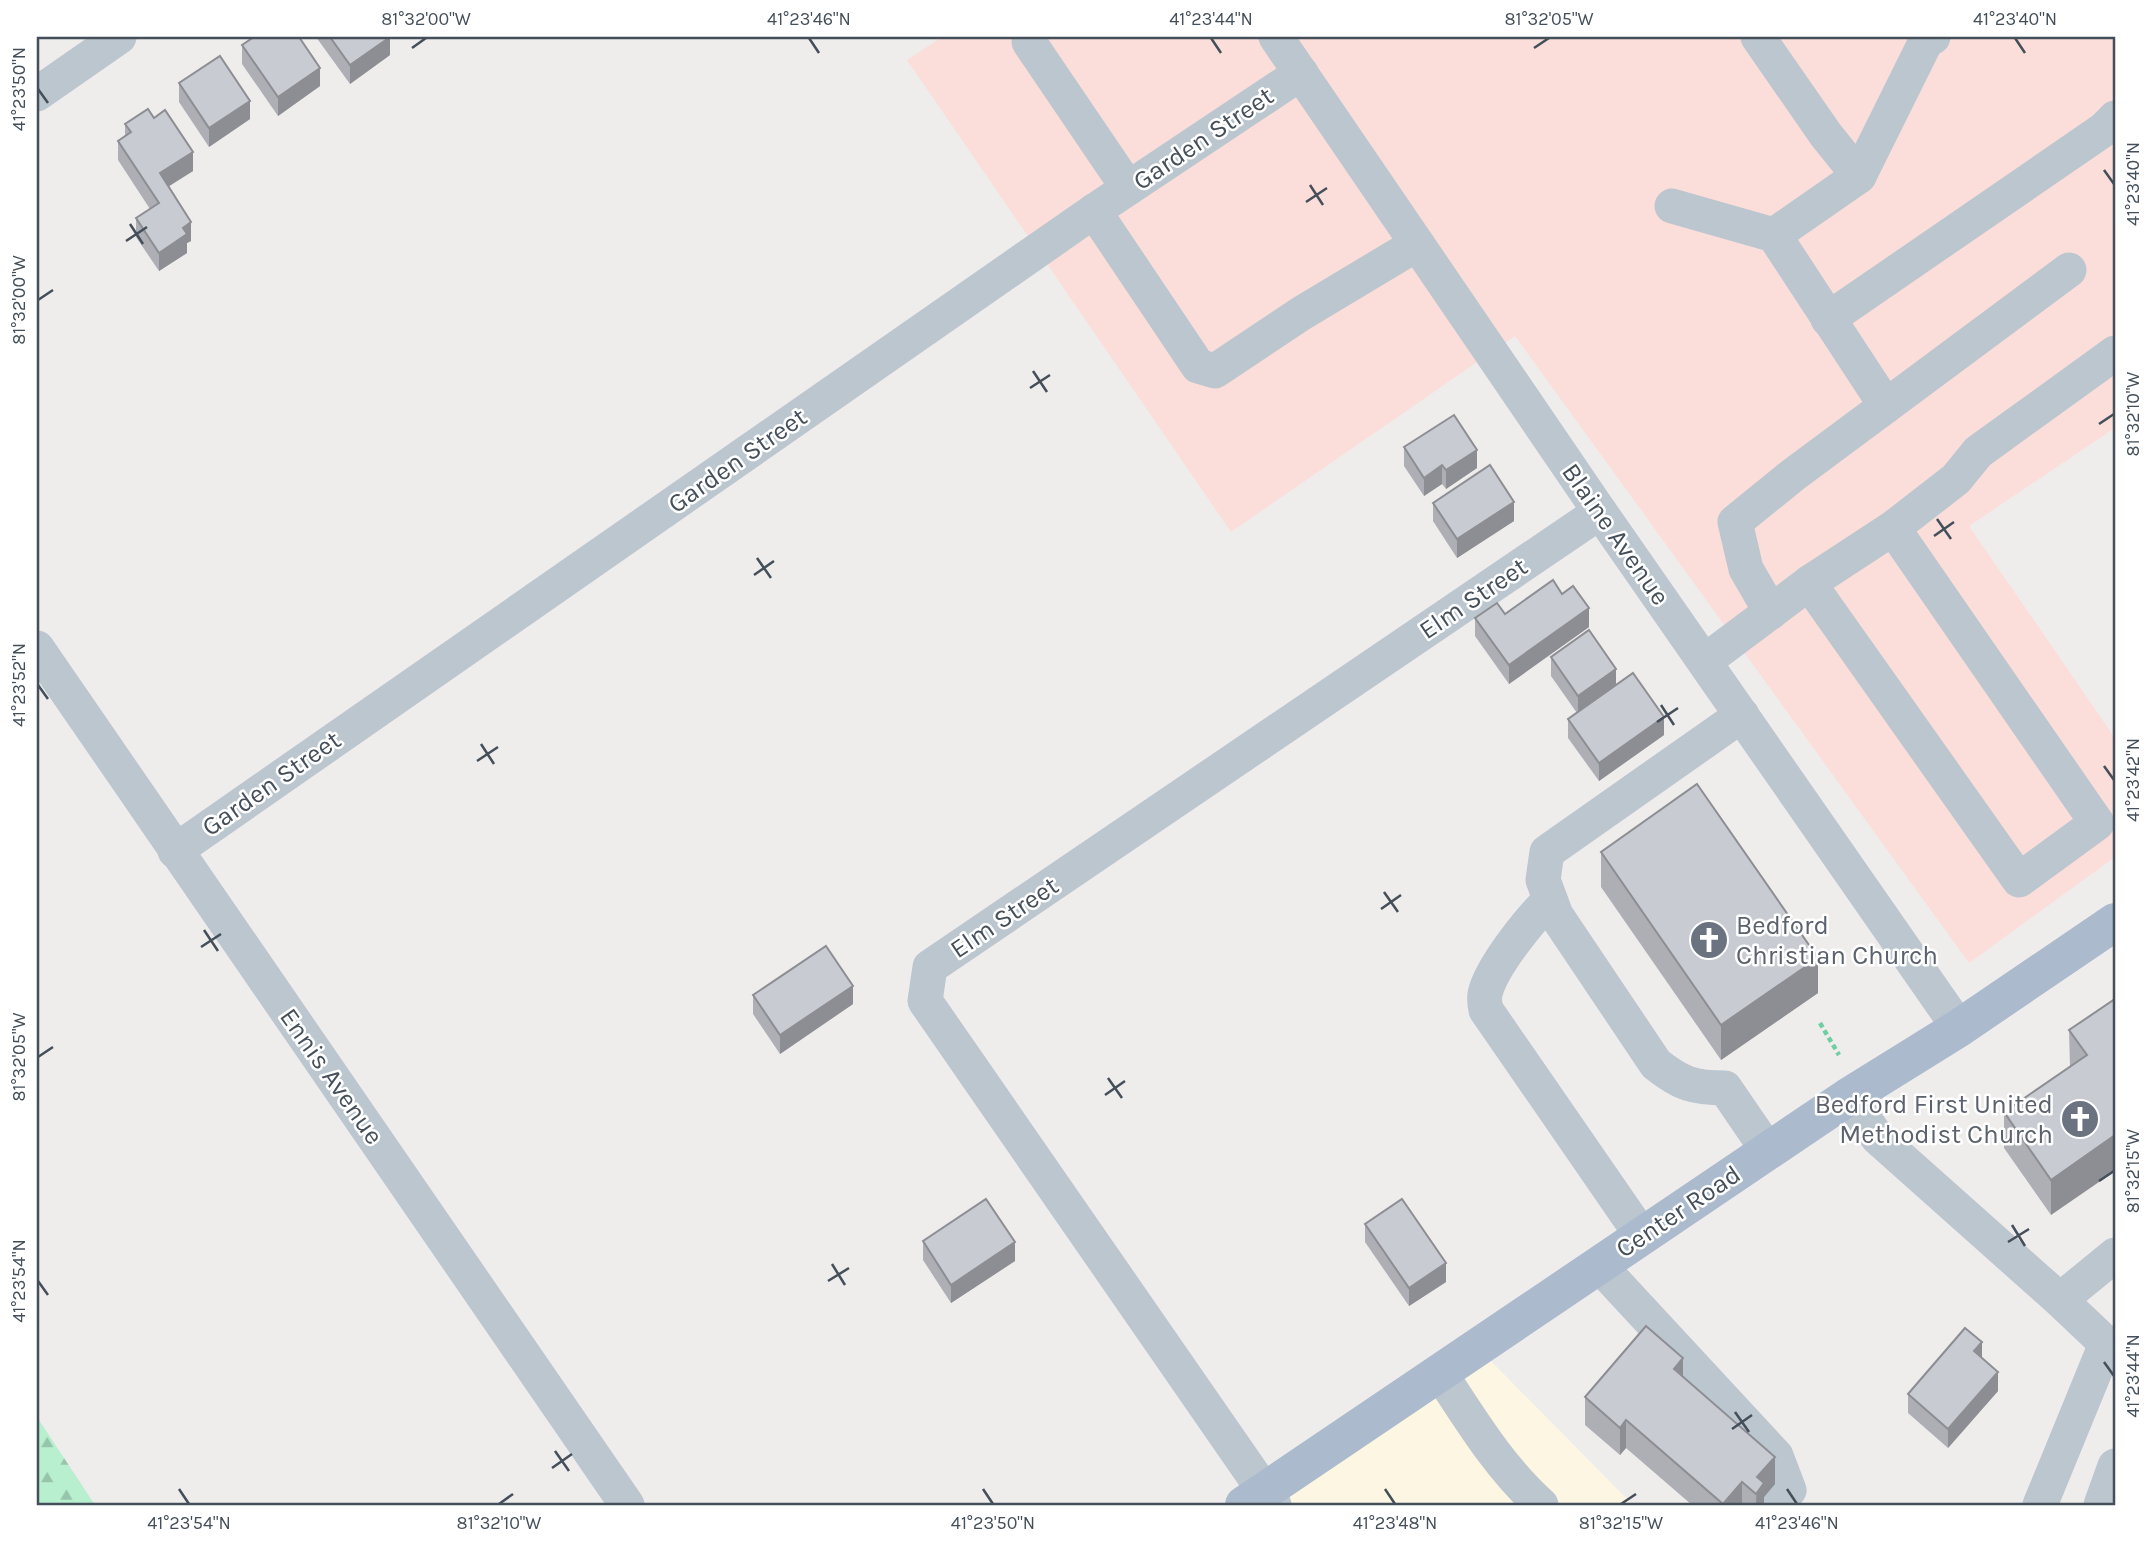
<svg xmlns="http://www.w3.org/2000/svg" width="2152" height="1542" viewBox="0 0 2152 1542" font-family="Karla,sans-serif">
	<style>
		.commercial { fill: #fcf6e3 }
		.medical { fill: #fbdeda }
		.forest { fill: url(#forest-firs) }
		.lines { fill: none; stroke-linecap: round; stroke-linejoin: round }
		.path { stroke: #6fcea2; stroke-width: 4.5; stroke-dasharray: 5 3.5; stroke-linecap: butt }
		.minor { stroke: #bcc6cf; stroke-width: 35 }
		.major { stroke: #abbbcd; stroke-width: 38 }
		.wall { fill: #adafb5 }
		.shaded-wall { fill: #8d8e93 }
		.building { fill: #c9cbd2; stroke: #8d8e93; stroke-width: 2 }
		.ticks { fill: none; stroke: #444f5a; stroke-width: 2.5 }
		.labels { text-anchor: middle; stroke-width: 5; stroke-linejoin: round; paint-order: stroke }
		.street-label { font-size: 26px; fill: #444f5a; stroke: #fff }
		.worship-label { font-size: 26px; fill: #5b616d; stroke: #fff; text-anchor: start }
		.neatline { fill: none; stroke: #444f5a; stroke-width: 2.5 }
		.ticks-label { font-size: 18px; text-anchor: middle; fill: #444f5a }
	</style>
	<defs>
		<pattern id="forest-firs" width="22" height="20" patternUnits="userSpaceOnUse" patternTransform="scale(1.75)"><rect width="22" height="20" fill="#b8f0cf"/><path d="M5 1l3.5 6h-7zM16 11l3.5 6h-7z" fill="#97c5ab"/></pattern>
	</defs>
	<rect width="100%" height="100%" fill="#efecec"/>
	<path class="commercial" d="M 1477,1347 L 1633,1505 L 1244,1505 Z"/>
	<path class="medical" d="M 942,37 L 2115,37 L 2115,428 L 1969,526 L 2115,738 L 2115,857 L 1969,963 L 1515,336 L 1231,532 L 907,60 Z"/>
	<path class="forest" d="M 37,1417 L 95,1505 L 37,1505 Z"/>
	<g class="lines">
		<path class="path" d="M 1820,1023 L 1839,1055"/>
		<g class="minor">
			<path d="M 1029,37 L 1029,42 L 1128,188"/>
			<path d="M 1276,37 L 1600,512 L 1959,1028"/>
			<path d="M 1758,37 L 1826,135 L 1859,176"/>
			<path d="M 37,94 L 119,37"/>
			<path d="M 1672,206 L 1774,235 L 1886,406"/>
			<path d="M 1094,211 L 1198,366 L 1215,371 L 1302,313 L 1417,244"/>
			<path d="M 1774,235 L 1859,176 L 1926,41 L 1933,37"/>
			<path d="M 1828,319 L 2103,130 L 2115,118"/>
			<path d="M 1809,583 L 1893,528"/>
			<path d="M 1771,612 L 1746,569 L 1735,522 L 1793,475 L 2069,270"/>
			<path d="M 37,648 L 627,1505"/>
			<path d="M 1705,661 L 1809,583 L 2019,880 L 2097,823 L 1893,528 L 1956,479 L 1978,452 L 2115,353"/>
			<path d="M 1742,715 L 1547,852 L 1543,880 L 1556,915 L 1656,1064 C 1681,1084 1694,1088 1725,1088 L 1768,1151"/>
			<path d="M 175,851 L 1094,211 L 1301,73"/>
			<path d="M 1550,900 C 1530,919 1491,967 1485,994 C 1484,999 1485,1005 1486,1010 L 1642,1236"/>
			<path d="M 1848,1097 L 1878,1138 L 2060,1300 L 2115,1352"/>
			<path d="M 1599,1265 L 1776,1456 L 1789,1490 L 1776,1505"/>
			<path d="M 2060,1300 L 2115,1255"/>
			<path d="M 1440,1373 C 1471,1420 1499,1467 1541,1505"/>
			<path d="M 1274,1505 L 925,1001 L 930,967 L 1600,512"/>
			<path d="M 2040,1505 L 2106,1344"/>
			<path d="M 2101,1505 L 2115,1466"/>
		</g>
		<path class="major" d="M 1244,1505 L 1848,1097 L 1959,1028 L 2115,922"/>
	</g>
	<g class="wall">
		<path d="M 316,37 L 390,37 L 390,55 L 350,84 Z"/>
		<path d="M 242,45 L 320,86 L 278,116 L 242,64 Z"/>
		<path d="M 179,83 L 250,119 L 209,147 L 179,102 Z"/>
		<path d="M 125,124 L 193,171 L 168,186 L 191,241 L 187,243 L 187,253 L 159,271 L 136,237 L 136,218 L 150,209 L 118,160 L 118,141 L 125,136 Z"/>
		<path d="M 1404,447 L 1477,468 L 1446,489 L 1442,484 L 1424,496 L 1404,466 Z"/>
		<path d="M 1433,503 L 1514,521 L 1457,558 L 1433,521 Z"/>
		<path d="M 1562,594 L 1589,627 L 1509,684 L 1475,636 L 1475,618 L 1505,614 Z"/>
		<path d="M 1551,657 L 1616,686 L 1664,735 L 1599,781 L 1568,738 L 1568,719 L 1577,713 L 1551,676 Z"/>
		<path d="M 1601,852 L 1818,993 L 1721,1060 L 1601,887 Z"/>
		<path d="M 753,995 L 853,1004 L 780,1054 L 753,1014 Z"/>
		<path d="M 2115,999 L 2051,1215 L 2004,1148 L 2004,1112 L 2070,1067 L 2069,1030 Z"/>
		<path d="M 1365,1224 L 1446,1282 L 1409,1306 L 1365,1242 Z"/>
		<path d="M 923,1241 L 1015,1261 L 951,1303 L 923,1260 Z"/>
		<path d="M 1982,1358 L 1998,1391 L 1948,1448 L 1908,1413 L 1908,1394 Z"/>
		<path d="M 1683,1376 L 1775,1484 L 1764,1497 L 1764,1505 L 1692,1505 L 1626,1448 L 1620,1455 L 1585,1425 L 1585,1397 Z"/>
	</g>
	<g class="shaded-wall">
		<path d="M 390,37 L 390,55 L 350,84 L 350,65 Z"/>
		<path d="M 320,68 L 320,86 L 278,116 L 278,97 Z"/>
		<path d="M 250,101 L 250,119 L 209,147 L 209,128 Z"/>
		<path d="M 193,152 L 193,171 L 160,192 L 160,173 Z"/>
		<path d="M 191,222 L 191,241 L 187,243 L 187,253 L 159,271 L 159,253 L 183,228 Z"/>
		<path d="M 1477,450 L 1477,468 L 1446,489 L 1446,470 Z"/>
		<path d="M 1442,465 L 1442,484 L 1424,496 L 1424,478 Z"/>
		<path d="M 1514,502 L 1514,521 L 1457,558 L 1457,539 Z"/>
		<path d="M 1589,608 L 1589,627 L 1509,684 L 1509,665 Z"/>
		<path d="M 1616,669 L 1616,688 L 1578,714 L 1578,696 Z"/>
		<path d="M 1664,717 L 1664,735 L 1599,781 L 1599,763 Z"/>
		<path d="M 1818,958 L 1818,993 L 1721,1060 L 1721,1025 Z"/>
		<path d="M 853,986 L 853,1004 L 780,1054 L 780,1035 Z"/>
		<path d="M 2115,1135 L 2115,1171 L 2051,1215 L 2051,1180 Z"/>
		<path d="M 1015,1242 L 1015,1261 L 951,1303 L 951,1285 Z"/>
		<path d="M 1446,1263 L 1446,1282 L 1409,1306 L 1409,1288 Z"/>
		<path d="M 1982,1342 L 1982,1361 L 1974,1351 Z"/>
		<path d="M 1683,1358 L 1683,1386 L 1674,1369 Z"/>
		<path d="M 1998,1372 L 1998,1391 L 1948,1448 L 1948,1429 Z"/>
		<path d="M 1626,1420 L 1626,1448 L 1620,1455 L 1620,1428 Z"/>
		<path d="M 1775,1457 L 1775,1484 L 1764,1497 L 1764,1505 L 1756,1505 L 1757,1477 Z"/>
		<path d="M 1742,1482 L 1742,1505 L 1723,1505 L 1723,1504 Z"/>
	</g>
	<g class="building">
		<path d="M 254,37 L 299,37 L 320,68 L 278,97 L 242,45 Z"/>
		<path d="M 330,37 L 390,37 L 350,65 Z"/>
		<path d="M 220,56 L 250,101 L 209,128 L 179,83 Z"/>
		<path d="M 148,109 L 154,118 L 165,110 L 193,152 L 160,173 L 191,222 L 183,228 L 187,234 L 159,253 L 136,218 L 159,203 L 118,141 L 131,132 L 125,124 Z"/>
		<path d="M 1454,415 L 1477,450 L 1446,470 L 1442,465 L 1424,478 L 1404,447 Z"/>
		<path d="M 1490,465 L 1514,502 L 1457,539 L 1433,503 Z"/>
		<path d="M 1553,580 L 1562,594 L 1573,586 L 1589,608 L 1509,665 L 1475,618 L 1497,603 L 1505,614 Z"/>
		<path d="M 1589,630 L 1616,669 L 1578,696 L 1551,657 Z"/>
		<path d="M 1633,673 L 1664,717 L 1599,763 L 1568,719 Z"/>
		<path d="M 1697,784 L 1818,958 L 1721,1025 L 1601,852 Z"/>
		<path d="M 826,946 L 853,986 L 780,1035 L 753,995 Z"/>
		<path d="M 2115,999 L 2115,1135 L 2051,1180 L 2004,1112 L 2087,1055 L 2069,1030 Z"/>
		<path d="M 986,1199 L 1015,1242 L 951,1285 L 923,1241 Z"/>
		<path d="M 1402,1199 L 1446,1263 L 1409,1288 L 1365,1224 Z"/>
		<path d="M 1646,1326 L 1683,1358 L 1674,1369 L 1775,1457 L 1757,1477 L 1764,1483 L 1756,1494 L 1742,1482 L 1723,1504 L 1626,1420 L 1620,1428 L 1585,1397 Z"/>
		<path d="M 1965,1328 L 1982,1342 L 1974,1351 L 1998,1372 L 1948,1429 L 1908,1394 Z"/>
	</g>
	<path class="ticks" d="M 809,38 L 819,53M 1211,38 L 1221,53M 2015,38 L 2025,53M 412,48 L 426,38M 1534,48 L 1549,38M 38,89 L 48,103M 2104,170 L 2114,184M 1310,185 L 1323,205M 1306,202 L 1327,188M 130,224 L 143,244M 126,241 L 147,227M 38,300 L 53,290M 1033,371 L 1047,392M 1030,388 L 1050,375M 2099,424 L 2114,414M 1937,519 L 1951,539M 1934,536 L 1954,522M 757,558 L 771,578M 754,575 L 774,561M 38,685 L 48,699M 1661,705 L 1674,725M 1657,722 L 1678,708M 481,744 L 494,764M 477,761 L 498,747M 2104,766 L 2114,780M 1384,892 L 1398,912M 1381,909 L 1401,895M 204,930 L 218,951M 201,947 L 221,934M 38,1057 L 53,1047M 1108,1078 L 1122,1098M 1105,1095 L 1125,1081M 2099,1181 L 2114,1171M 2012,1225 L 2025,1246M 2008,1242 L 2029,1229M 832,1264 L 845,1285M 38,1281 L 48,1295M 828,1281 L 849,1268M 2104,1362 L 2114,1376M 1735,1412 L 1749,1432M 1732,1429 L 1752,1415M 555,1451 L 569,1471M 552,1468 L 572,1454M 179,1489 L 189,1504M 983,1489 L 993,1504M 1385,1489 L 1395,1504M 1787,1489 L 1797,1504M 499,1504 L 513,1494M 1621,1504 L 1636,1494"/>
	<defs>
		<symbol id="church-disc" viewBox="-11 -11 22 22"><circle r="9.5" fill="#6b7280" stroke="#fff"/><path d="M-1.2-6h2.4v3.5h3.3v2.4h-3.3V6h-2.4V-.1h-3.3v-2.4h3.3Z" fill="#fff"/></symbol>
	</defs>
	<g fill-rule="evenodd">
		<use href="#church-disc" x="1687" y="918" width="44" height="44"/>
		<use href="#church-disc" x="2058" y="1097" width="44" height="44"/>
	</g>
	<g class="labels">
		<g class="street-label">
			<text transform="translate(1203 138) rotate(-34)" y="9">Garden Street</text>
			<text transform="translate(737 460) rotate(-35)" y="9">Garden Street</text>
			<text transform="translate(1616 534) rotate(55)" y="9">Blaine Avenue</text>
			<text transform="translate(1473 598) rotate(-34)" y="9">Elm Street</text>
			<text transform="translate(271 783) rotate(-35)" y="9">Garden Street</text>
			<text transform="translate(1004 917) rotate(-34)" y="9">Elm Street</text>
			<text transform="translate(332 1076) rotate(55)" y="9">Ennis Avenue</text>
			<text transform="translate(1678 1211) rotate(-34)" y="9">Center Road</text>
		</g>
		<g class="worship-label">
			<text x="1736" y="934">Bedford<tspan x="1736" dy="30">Christian Church</tspan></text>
			<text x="2053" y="1113" text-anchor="end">Bedford First United<tspan x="2053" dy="30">Methodist Church</tspan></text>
		</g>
	</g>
	<rect width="2152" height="1542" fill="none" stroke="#ffffff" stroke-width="77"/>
	<rect x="38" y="38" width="2076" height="1466" class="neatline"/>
	<g class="ticks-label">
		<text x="426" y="25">81°32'00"W</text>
		<text x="809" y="25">41°23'46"N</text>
		<text x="1211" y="25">41°23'44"N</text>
		<text x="1549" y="25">81°32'05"W</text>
		<text x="2015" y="25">41°23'40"N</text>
		<text transform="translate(19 89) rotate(-90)" y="6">41°23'50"N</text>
		<text transform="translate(2133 184) rotate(-90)" y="6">41°23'40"N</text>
		<text transform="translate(19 300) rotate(-90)" y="6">81°32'00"W</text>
		<text transform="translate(2133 414) rotate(-90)" y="6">81°32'10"W</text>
		<text transform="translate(19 685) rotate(-90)" y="6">41°23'52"N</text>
		<text transform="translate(2133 780) rotate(-90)" y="6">41°23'42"N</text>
		<text transform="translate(19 1057) rotate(-90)" y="6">81°32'05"W</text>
		<text transform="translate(2133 1171) rotate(-90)" y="6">81°32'15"W</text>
		<text transform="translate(19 1281) rotate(-90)" y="6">41°23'54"N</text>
		<text transform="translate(2133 1376) rotate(-90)" y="6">41°23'44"N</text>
		<text x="189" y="1529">41°23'54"N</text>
		<text x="499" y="1529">81°32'10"W</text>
		<text x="993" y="1529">41°23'50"N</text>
		<text x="1395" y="1529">41°23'48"N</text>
		<text x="1621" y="1529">81°32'15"W</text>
		<text x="1797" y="1529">41°23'46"N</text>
	</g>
</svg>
